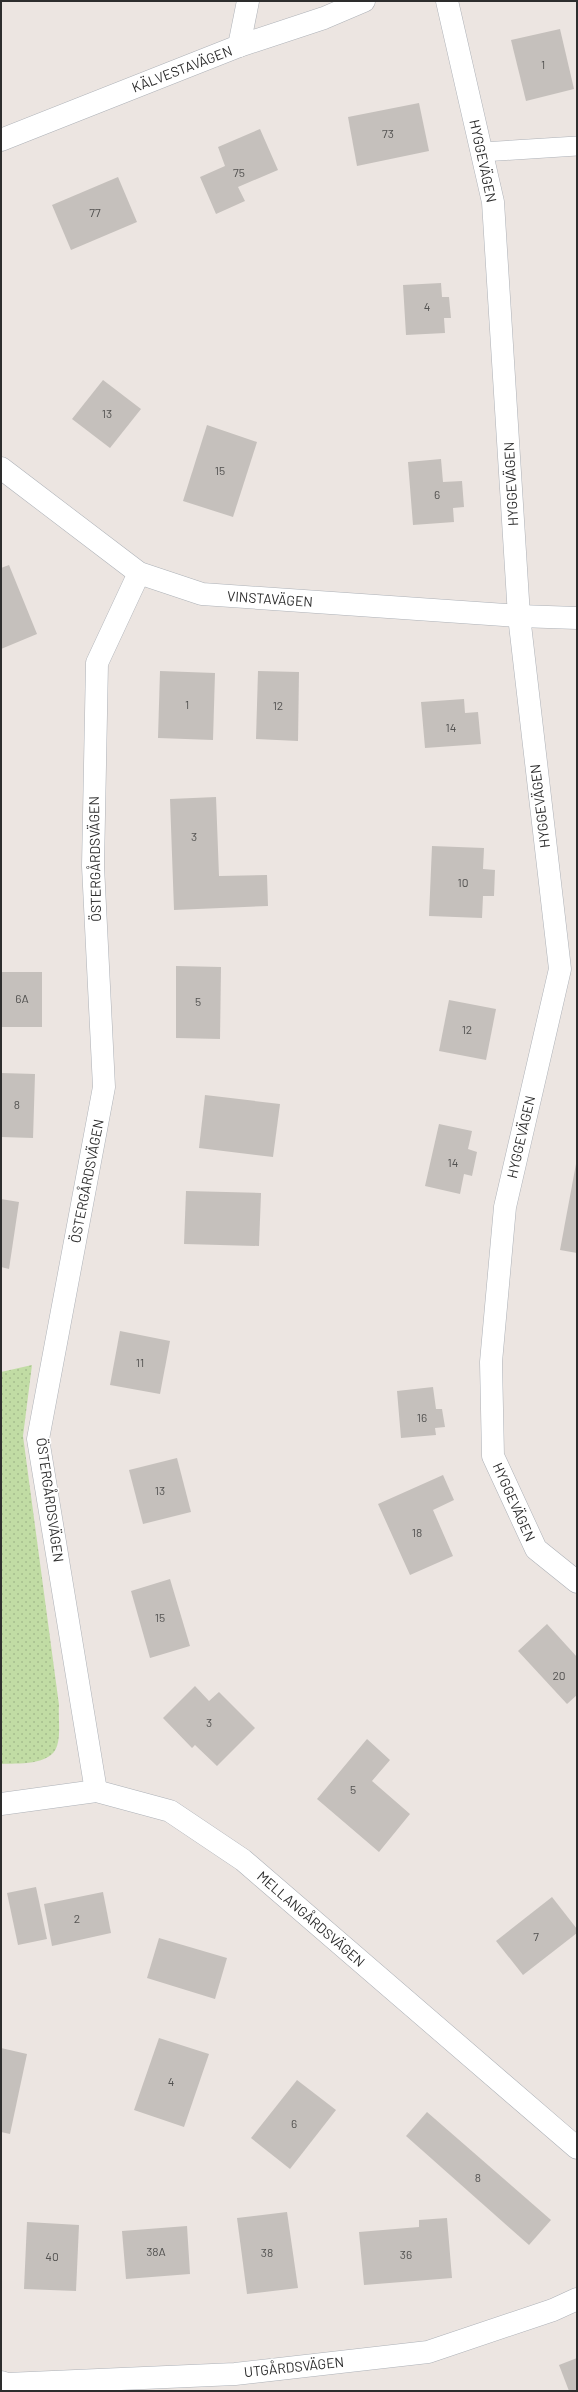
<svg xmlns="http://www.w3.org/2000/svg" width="578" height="2392" viewBox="0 0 578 2392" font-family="Barlow,sans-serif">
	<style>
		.grass { fill: url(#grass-dots) }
		.building { fill: #c5c0bc }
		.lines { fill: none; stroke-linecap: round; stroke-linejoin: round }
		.lane-casing { stroke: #adb1b7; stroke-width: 20 }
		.street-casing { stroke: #adb1b7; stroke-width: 23 }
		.lane { stroke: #fff; stroke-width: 19 }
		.street { stroke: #fff; stroke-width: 22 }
		.labels { text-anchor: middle; stroke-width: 3.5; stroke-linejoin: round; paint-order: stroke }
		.number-label { font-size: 12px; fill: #535251 }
		.street-label { font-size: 14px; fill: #2d2d2d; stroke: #fff }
	</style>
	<defs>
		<pattern id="grass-dots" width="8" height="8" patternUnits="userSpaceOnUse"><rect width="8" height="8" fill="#c1dca4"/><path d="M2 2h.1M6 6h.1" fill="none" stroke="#a6bd8e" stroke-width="1.8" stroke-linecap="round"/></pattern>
	</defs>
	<rect width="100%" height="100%" fill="#ece5e1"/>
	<path class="grass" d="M 32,1365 L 23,1436 L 59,1705 C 58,1717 61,1734 57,1746 C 51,1766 17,1763 1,1764 L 1,1372 Z"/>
	<g class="building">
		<path d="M 560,29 L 574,89 L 526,101 L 511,40 Z"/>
		<path d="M 419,103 L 429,151 L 357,166 L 348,117 Z"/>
		<path d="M 260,129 L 278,170 L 238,187 L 245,201 L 216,214 L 200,177 L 225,166 L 218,147 Z"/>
		<path d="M 118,177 L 137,222 L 71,250 L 52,205 Z"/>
		<path d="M 441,283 L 442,297 L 449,297 L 451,318 L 444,318 L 445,333 L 406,335 L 403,285 Z"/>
		<path d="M 103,380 L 141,409 L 110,448 L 72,419 Z"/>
		<path d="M 207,425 L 257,442 L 233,517 L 183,501 Z"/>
		<path d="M 441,459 L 443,482 L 462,481 L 464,507 L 453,508 L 454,522 L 413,525 L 408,462 Z"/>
		<path d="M 9,565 L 37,634 L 1,649 L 1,568 Z"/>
		<path d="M 160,671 L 215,673 L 213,740 L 158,738 Z"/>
		<path d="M 258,671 L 299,672 L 298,741 L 256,739 Z"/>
		<path d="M 464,699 L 465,713 L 478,712 L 481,744 L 425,748 L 421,702 Z"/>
		<path d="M 216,797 L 219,876 L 267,875 L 268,906 L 174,910 L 170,799 Z"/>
		<path d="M 432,846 L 484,848 L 483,869 L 495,870 L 494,896 L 483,896 L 482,918 L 429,916 Z"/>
		<path d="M 176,966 L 221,967 L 220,1039 L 176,1038 Z"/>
		<rect x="1" y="972" width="41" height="55"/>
		<path d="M 449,1000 L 496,1009 L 486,1060 L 439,1051 Z"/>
		<path d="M 1,1073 L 35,1074 L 33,1138 L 1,1137 Z"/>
		<path d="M 205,1095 L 280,1104 L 273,1157 L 199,1148 Z"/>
		<path d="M 439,1124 L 472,1131 L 468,1149 L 477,1152 L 472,1176 L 464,1174 L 460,1194 L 425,1186 Z"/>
		<path d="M 576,1164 L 577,1164 L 577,1253 L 560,1250 Z"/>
		<path d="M 186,1191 L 261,1193 L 259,1246 L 184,1244 Z"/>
		<path d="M 1,1199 L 19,1202 L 9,1269 L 1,1267 Z"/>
		<path d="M 120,1331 L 170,1341 L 160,1394 L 110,1385 Z"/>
		<path d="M 433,1387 L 436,1409 L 442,1409 L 445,1427 L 435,1428 L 436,1435 L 401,1438 L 397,1391 Z"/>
		<path d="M 177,1458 L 191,1512 L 143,1524 L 129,1470 Z"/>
		<path d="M 443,1475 L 454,1500 L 433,1510 L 453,1556 L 410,1575 L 378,1504 Z"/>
		<path d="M 170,1579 L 190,1646 L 150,1658 L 131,1591 Z"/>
		<path d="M 547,1624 L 577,1657 L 577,1695 L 567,1704 L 518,1651 Z"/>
		<path d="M 195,1686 L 209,1701 L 219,1692 L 255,1728 L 217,1766 L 195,1745 L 192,1748 L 163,1718 Z"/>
		<path d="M 367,1739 L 390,1760 L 372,1781 L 410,1814 L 379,1852 L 317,1799 Z"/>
		<path d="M 36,1887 L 47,1939 L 18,1945 L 7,1893 Z"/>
		<path d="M 103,1892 L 111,1933 L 52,1946 L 44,1904 Z"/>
		<path d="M 552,1897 L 577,1929 L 577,1933 L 523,1975 L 496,1941 Z"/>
		<path d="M 159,1938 L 227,1958 L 215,1999 L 147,1978 Z"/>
		<path d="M 159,2038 L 209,2054 L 184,2127 L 134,2110 Z"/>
		<path d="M 1,2048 L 27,2054 L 10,2134 L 1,2132 Z"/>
		<path d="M 297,2080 L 336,2110 L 290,2169 L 251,2138 Z"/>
		<path d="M 427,2112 L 551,2220 L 529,2245 L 406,2136 Z"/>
		<path d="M 287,2212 L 298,2288 L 247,2294 L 237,2218 Z"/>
		<path d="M 447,2218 L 452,2278 L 364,2285 L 359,2232 L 419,2227 L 419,2220 Z"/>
		<path d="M 27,2222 L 79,2225 L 76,2291 L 24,2289 Z"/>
		<path d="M 187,2226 L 190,2274 L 126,2279 L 122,2231 Z"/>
		<path d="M 577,2358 L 577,2391 L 569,2391 L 559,2365 Z"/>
	</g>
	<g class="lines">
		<defs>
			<path id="lane" d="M 482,152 L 577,146"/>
			<g id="street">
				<path d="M 447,1 L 493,202 L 519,616 L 560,969 L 505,1207 L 491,1362 L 493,1456 L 536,1549 L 577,1582"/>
				<path d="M 239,46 L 248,1"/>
				<path d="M 1,140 L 239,46 L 324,18 L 364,1"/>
				<path d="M 1,468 L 139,573 L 202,594 L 519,616 L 577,618"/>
				<path d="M 96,1791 L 38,1439 L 104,1087 L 93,866 L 97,663 L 139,573"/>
				<path d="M 1,1804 L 96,1791 L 170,1811 L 243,1860 L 577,2148"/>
				<path d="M 1,2382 L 7,2384 L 235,2374 L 428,2352 L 553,2310 L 577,2299"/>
			</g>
		</defs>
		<use href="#lane" class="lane-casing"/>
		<use href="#street" class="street-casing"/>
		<use href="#lane" class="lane"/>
		<use href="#street" class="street"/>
	</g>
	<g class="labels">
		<g class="number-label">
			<text x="543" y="69">1</text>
			<text x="388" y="138">73</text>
			<text x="239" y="177">75</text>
			<text x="95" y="217">77</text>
			<text x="427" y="311">4</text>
			<text x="107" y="418">13</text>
			<text x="220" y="475">15</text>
			<text x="437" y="499">6</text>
			<text x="187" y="709">1</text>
			<text x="278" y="710">12</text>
			<text x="451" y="732">14</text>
			<text x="194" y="841">3</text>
			<text x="463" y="887">10</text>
			<text x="22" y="1003">6A</text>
			<text x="198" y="1006">5</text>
			<text x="467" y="1034">12</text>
			<text x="17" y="1109">8</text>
			<text x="453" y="1167">14</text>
			<text x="140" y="1367">11</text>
			<text x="422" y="1422">16</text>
			<text x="160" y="1495">13</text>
			<text x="417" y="1537">18</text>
			<text x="160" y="1622">15</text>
			<text x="559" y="1680">20</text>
			<text x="209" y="1727">3</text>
			<text x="353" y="1794">5</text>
			<text x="77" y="1923">2</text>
			<text x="536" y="1941">7</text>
			<text x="171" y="2086">4</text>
			<text x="294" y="2128">6</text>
			<text x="478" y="2182">8</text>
			<text x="156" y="2256">38A</text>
			<text x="267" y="2257">38</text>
			<text x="406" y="2259">36</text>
			<text x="52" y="2261">40</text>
		</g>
		<g class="street-label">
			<text transform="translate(182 69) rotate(-21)" y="5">KÄLVESTAVÄGEN</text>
			<text transform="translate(483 161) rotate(78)" y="5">HYGGEVÄGEN</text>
			<text transform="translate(511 484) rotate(-93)" y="5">HYGGEVÄGEN</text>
			<text transform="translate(270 599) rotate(4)" y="5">VINSTAVÄGEN</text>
			<text transform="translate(540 806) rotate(-97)" y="5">HYGGEVÄGEN</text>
			<text transform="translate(95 859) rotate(-91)" y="5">ÖSTERGÅRDSVÄGEN</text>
			<text transform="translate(521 1137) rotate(-77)" y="5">HYGGEVÄGEN</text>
			<text transform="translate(87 1181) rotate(-79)" y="5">ÖSTERGÅRDSVÄGEN</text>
			<text transform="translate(50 1500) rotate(82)" y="5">ÖSTERGÅRDSVÄGEN</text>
			<text transform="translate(514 1502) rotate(66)" y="5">HYGGEVÄGEN</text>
			<text transform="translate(311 1919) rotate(41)" y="5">MELLANGÅRDSVÄGEN</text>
			<text transform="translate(294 2367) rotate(-6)" y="5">UTGÅRDSVÄGEN</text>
		</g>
	</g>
	<rect width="578" height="2392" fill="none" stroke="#2d2d2d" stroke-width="4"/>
</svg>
